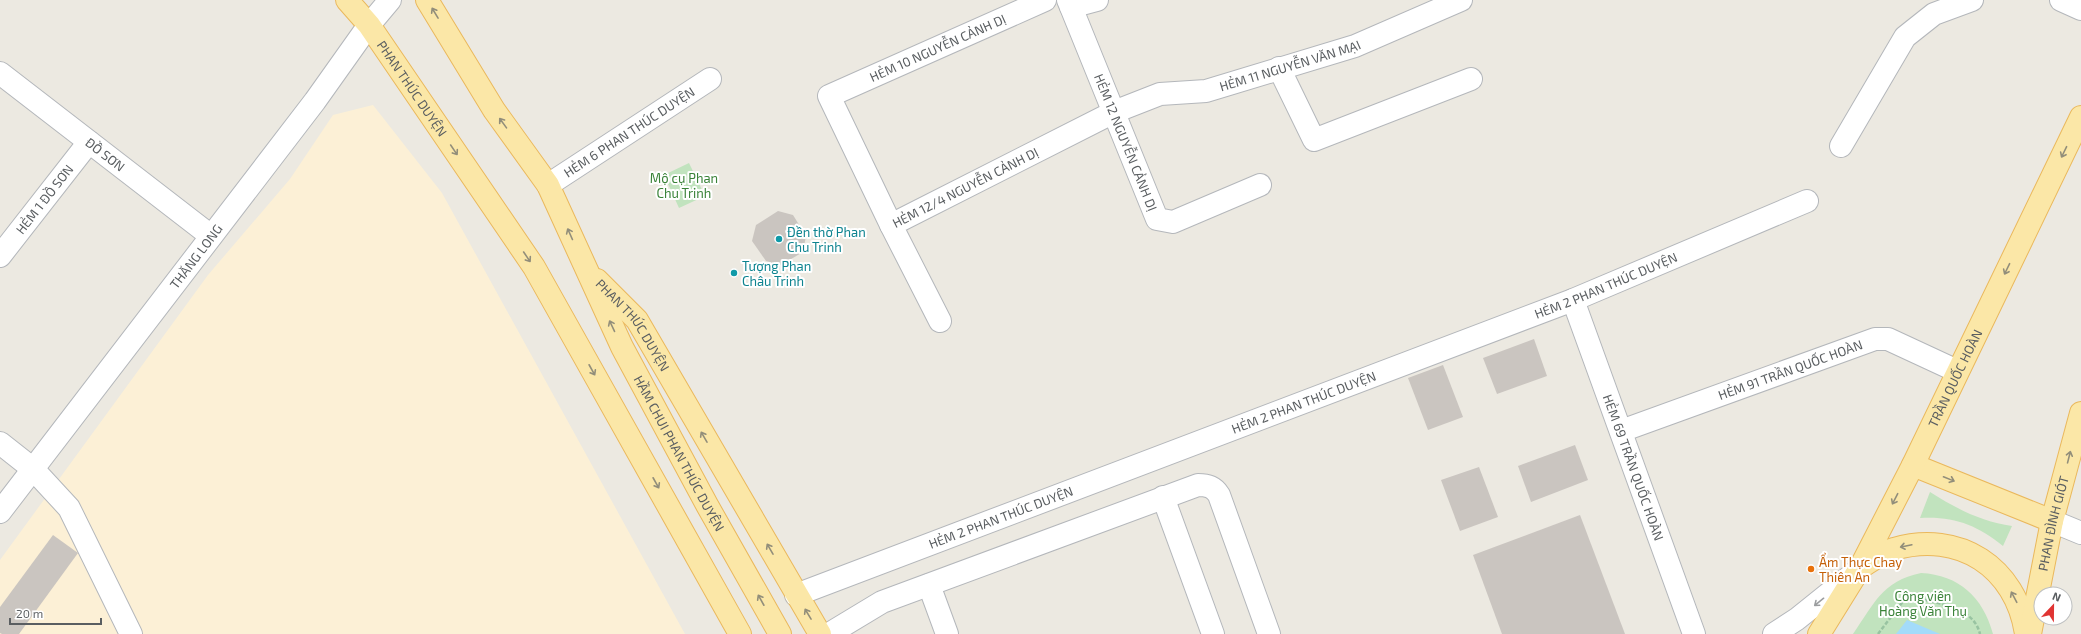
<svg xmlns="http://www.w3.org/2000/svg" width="2081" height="634" viewBox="0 0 2081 634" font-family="'Exo 2',sans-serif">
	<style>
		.commercial { fill: #fcf0d6 }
		.green { fill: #c1e3be }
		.water { fill: #a3dbfa }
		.building { fill: #cac5c0 }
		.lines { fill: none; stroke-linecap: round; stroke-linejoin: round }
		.minor-casing { stroke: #b4b7bb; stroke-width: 24 }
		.major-casing { stroke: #eab85c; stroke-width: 24 }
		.path { stroke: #98c3a1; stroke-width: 2.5; stroke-dasharray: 4 2; stroke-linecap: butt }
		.minor { stroke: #fff; stroke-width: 22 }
		.major { stroke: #fbe7a7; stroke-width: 22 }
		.oneway { stroke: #928e7a }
		.oneway2 { stroke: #9c9ea0 }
		.culture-dot { fill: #0f9aa8; stroke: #fff; stroke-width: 1.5 }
		.food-dot { fill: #e8710a; stroke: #fff; stroke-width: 1.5 }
		.labels { text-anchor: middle; stroke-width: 4; stroke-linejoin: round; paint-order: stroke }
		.street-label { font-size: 13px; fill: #5a5e61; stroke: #fff }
		.park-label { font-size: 13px; fill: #3a8238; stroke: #fff }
		.culture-label { font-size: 13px; fill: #0d838f; stroke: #fff; text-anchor: start }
		.food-label { font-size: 13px; fill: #c56008; stroke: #fff; text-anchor: start }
	</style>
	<rect width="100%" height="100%" fill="#ece9e1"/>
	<path class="commercial" d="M 373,105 L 442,193 L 685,634 L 0,634 L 0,560 L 208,275 L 290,179 L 333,115 Z"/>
	<g class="green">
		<path d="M 689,163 L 705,196 L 679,208 L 664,175 Z"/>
		<path d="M 1930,492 C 1955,508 1982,522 2012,526 L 2003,546 C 1977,525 1954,516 1920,518 Z"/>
		<path d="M 1921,573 C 1959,575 1983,597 1993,634 L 1853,634 C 1874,604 1882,581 1921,573 Z"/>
	</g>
	<path class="water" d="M 1907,620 L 1940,634 L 1896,634 Z"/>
	<g class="building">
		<path d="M 778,211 L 793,215 L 806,236 L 803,252 L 781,265 L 766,261 L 752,241 L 756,225 Z"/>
		<path d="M 1534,339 L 1547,376 L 1497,394 L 1483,358 Z"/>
		<path d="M 1443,365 L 1463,417 L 1428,430 L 1408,378 Z"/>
		<path d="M 1575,445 L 1588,480 L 1531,502 L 1518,466 Z"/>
		<path d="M 1479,467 L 1498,517 L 1460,531 L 1441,480 Z"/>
		<path d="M 1580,515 L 1625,634 L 1502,634 L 1473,555 Z"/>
		<path d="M 53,535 L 78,553 L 19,634 L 2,634 L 0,633 L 0,607 Z"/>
	</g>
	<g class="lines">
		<defs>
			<g id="minor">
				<path d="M 1068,0 L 1071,7 L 1097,0"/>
				<path d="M 2061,0 L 2081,9"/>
				<path id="s1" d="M 1071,7 L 1157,219 L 1173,222 L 1260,185"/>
				<path d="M 1279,68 L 1314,140 L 1471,79"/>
				<path id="s2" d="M 0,73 L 211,236"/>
				<path d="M 1841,146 L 1905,37 L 1934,14 L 1972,0"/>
				<path id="s3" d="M 548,185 L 710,79"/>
				<path id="s4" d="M 891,225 L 829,96 L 1045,0"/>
				<path id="s5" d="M 0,256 L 89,142"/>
				<path id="s6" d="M 1573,300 L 1694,634"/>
				<path id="s7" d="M 940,321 L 891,225 L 1114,112 L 1160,94 L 1206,91 L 1355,46 L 1461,0"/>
				<path id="s8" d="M 1621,431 L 1875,339 L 1888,339 L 1957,371"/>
				<path d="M 0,443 L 33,469 L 69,508 L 131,634"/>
				<path d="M 1163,497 L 1213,634"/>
				<path id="s9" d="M 0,512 L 315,101 L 369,25 L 390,0"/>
				<path d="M 2052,521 L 2081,533"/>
				<path d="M 929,585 L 947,634"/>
				<path id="s10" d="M 796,595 L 1573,300 L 1807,201"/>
				<path d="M 829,634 L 882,602 L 1198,485 C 1208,485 1214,487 1219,495 L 1269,634"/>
				<path d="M 1774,634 L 1797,619 L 1858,570"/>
			</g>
			<g id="major">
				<path id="s11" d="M 347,0 L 369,25 L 534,267 L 740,634"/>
				<path id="s12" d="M 427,0 L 494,110 L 548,185 L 622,347 L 707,505 L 780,634"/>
				<path id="s13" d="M 597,280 L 637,320 L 820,634"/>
				<path d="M 1913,465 L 2052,521"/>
				<path d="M 1860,568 C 1871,561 1882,552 1894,549 C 1959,530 2016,567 2026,634"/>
				<path id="s14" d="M 1819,634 L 1860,568 L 1913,465 L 2081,117"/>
				<path id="s15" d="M 2030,634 L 2052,521 L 2081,413"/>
			</g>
		</defs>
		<use href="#minor" class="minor-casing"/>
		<use href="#major" class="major-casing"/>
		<path class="path" d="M 1878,634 L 1907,596 C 1931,603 1973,604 1980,634"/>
		<use href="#minor" class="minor"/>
		<use href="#major" class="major"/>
	</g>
	<defs><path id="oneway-shaft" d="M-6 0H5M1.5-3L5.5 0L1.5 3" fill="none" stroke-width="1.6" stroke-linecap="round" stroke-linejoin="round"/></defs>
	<g class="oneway">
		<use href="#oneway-shaft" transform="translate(435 13) rotate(-121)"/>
		<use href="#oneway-shaft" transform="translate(503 123) rotate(-126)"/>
		<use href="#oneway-shaft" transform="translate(454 150) rotate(56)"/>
		<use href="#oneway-shaft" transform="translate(2064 152) rotate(116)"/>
		<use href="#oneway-shaft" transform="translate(570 234) rotate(-114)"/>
		<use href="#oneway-shaft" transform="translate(527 257) rotate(56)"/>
		<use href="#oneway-shaft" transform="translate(2007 269) rotate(116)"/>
		<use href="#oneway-shaft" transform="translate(612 326) rotate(-115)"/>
		<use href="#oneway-shaft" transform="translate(592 370) rotate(61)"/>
		<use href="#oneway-shaft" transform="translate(704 437) rotate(-120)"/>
		<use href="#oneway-shaft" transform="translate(2069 457) rotate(-76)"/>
		<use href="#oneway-shaft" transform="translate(1949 479) rotate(22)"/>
		<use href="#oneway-shaft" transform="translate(656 483) rotate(61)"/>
		<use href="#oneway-shaft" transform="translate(1895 499) rotate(117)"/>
		<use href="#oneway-shaft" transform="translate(1906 546) rotate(168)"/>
		<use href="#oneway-shaft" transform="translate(770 549) rotate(-120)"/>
		<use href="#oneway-shaft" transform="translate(2014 597) rotate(-118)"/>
		<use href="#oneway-shaft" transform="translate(761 600) rotate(-119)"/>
		<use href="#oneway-shaft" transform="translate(808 614) rotate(-121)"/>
	</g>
	<use class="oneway2" href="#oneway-shaft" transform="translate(1819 602) rotate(141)"/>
	<g class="culture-dot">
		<circle cx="779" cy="239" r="4"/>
		<circle cx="734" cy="273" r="4"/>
	</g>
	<circle class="food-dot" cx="1811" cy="569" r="4"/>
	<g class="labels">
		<g class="street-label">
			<text dy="5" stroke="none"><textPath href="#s4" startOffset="262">HẺM 10 NGUYỄN CẢNH DỊ</textPath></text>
			<text dy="5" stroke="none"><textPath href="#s7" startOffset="541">HẺM 11 NGUYỄN VĂN MẠI</textPath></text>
			<text dy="5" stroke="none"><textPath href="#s11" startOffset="110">PHAN THÚC DUYỆN</textPath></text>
			<text dy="5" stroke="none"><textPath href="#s3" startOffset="97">HẺM 6 PHAN THÚC DUYỆN</textPath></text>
			<text dy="5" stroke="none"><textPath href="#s1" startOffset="146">HẺM 12 NGUYỄN CẢNH DỊ</textPath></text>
			<text dy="5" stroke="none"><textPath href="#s2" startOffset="133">ĐỒ SƠN</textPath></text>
			<text dy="5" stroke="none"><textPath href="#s7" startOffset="191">HẺM 12/4 NGUYỄN CẢNH DỊ</textPath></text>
			<text dy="5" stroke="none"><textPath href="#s5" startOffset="72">HẺM 1 ĐỒ SƠN</textPath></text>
			<text dy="5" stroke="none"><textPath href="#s9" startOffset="322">THĂNG LONG</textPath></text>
			<text dy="5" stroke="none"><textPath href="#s10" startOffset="867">HẺM 2 PHAN THÚC DUYỆN</textPath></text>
			<text dy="5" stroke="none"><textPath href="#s13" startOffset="58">PHAN THÚC DUYỆN</textPath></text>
			<text dy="5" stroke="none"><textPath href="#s8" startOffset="180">HẺM 91 TRẦN QUỐC HOÀN</textPath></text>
			<text dy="5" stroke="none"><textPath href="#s14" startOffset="290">TRẦN QUỐC HOÀN</textPath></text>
			<text dy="5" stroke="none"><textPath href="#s10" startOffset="543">HẺM 2 PHAN THÚC DUYỆN</textPath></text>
			<text dy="5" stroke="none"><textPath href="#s12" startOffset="520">HẦM CHUI PHAN THÚC DUYỆN</textPath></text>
			<text dy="5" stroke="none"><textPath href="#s6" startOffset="178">HẺM 69 TRẦN QUỐC HOÀN</textPath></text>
			<text dy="5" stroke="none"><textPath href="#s10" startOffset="219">HẺM 2 PHAN THÚC DUYỆN</textPath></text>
			<text dy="5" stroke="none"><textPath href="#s15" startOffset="113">PHAN ĐÌNH GIÓT</textPath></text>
		</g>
		<g class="park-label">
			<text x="684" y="183">Mộ cụ Phan<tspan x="684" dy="15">Chu Trinh</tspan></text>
			<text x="1923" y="601">Công viên<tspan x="1923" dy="15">Hoàng Văn Thụ</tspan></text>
		</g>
		<g class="culture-label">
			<text x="787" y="237">Đền thờ Phan<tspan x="787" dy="15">Chu Trinh</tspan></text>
			<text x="742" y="271">Tượng Phan<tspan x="742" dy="15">Châu Trinh</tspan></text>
		</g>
		<g class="food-label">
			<text x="1819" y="567">Ẩm Thực Chay<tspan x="1819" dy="15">Thiên An</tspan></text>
		</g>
	</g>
	<g transform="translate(2053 606) rotate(22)"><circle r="19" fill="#ffffff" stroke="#bdbfc0"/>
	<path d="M0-3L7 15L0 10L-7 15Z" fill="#e03433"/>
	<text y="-6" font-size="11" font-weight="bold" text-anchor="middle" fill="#5a5e61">N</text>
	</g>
	<path d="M10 618v6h91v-6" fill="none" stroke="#5a5e61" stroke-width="2"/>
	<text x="16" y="618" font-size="12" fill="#5a5e61" stroke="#ffffff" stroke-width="3" paint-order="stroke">20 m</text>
</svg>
